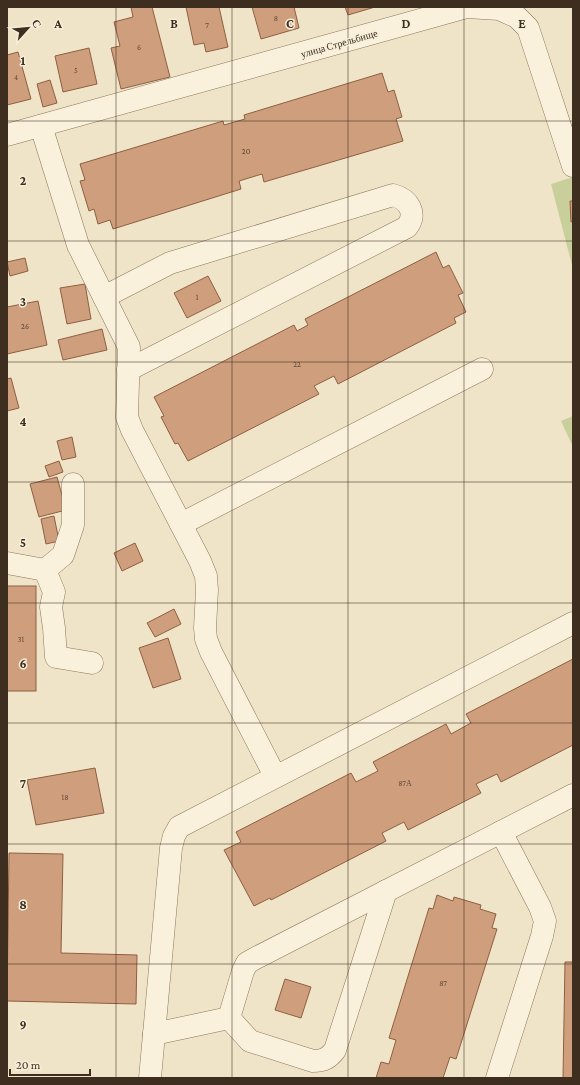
<svg xmlns="http://www.w3.org/2000/svg" width="580" height="1085" viewBox="0 0 580 1085" font-family="'Crimson Pro',serif">
	<style>
		.green { fill: #c9cf9b }
		.building { fill: #cf9f7d; stroke: #8d5f41 }
		.lines { fill: none; stroke-linecap: round; stroke-linejoin: round }
		.minor-casing { stroke: #8d765c; stroke-width: 23 }
		.minor { stroke: #faf1dc; stroke-width: 22 }
		.grid { fill: none; stroke: #3d2e20; stroke-width: 1; stroke-opacity: 0.55 }
		.labels { text-anchor: middle; stroke-width: 3; stroke-linejoin: round; paint-order: stroke }
		.number-label { font-size: 8px; fill: #624a37 }
		.street-label { font-size: 10px; fill: #3d2e20; stroke: #f7eed8 }
		.grid-label { font-size: 13px; text-anchor: middle; font-weight: bold; fill: #3d2e20; stroke: #f7eed8; stroke-width: 3; stroke-linejoin: round; paint-order: stroke }
	</style>
	<rect width="100%" height="100%" fill="#f0e4c8"/>
	<g class="green">
		<path d="M 573,177 L 573,269 L 551,184 Z"/>
		<path d="M 573,416 L 573,447 L 561,421 Z"/>
	</g>
	<g class="building">
		<path d="M 131,7 L 152,7 L 170,77 L 121,89 L 111,48 L 120,46 L 114,22 L 133,17 Z"/>
		<path d="M 186,7 L 219,7 L 228,47 L 206,52 L 204,43 L 194,45 Z"/>
		<path d="M 252,7 L 294,7 L 299,28 L 261,39 Z"/>
		<path d="M 345,7 L 375,7 L 348,15 Z"/>
		<path d="M 89,48 L 97,84 L 63,92 L 55,56 Z"/>
		<path d="M 18,52 L 31,99 L 7,105 L 7,55 Z"/>
		<path d="M 382,73 L 388,92 L 394,90 L 402,117 L 396,119 L 403,141 L 264,182 L 262,174 L 239,181 L 241,189 L 113,229 L 110,220 L 98,224 L 94,209 L 89,211 L 80,181 L 85,180 L 80,164 L 223,121 L 224,125 L 245,119 L 244,115 Z"/>
		<path d="M 50,80 L 57,103 L 43,107 L 37,84 Z"/>
		<path d="M 570,201 L 573,201 L 573,221 L 571,222 Z"/>
		<path d="M 436,252 L 443,268 L 449,265 L 463,293 L 458,295 L 466,312 L 454,318 L 456,323 L 338,384 L 334,376 L 314,386 L 319,394 L 188,461 L 178,443 L 175,444 L 161,417 L 164,416 L 154,397 L 294,325 L 297,331 L 308,325 L 305,319 Z"/>
		<path d="M 25,258 L 28,271 L 10,276 L 7,262 Z"/>
		<path d="M 208,276 L 221,301 L 187,318 L 174,293 Z"/>
		<path d="M 85,284 L 91,319 L 67,324 L 60,288 Z"/>
		<path d="M 38,301 L 47,345 L 7,354 L 7,307 Z"/>
		<path d="M 102,329 L 107,350 L 63,360 L 58,340 Z"/>
		<path d="M 11,378 L 19,408 L 7,411 L 7,379 Z"/>
		<path d="M 72,437 L 76,457 L 62,460 L 57,441 Z"/>
		<path d="M 59,461 L 63,472 L 49,477 L 45,466 Z"/>
		<path d="M 57,477 L 66,510 L 39,517 L 30,484 Z"/>
		<path d="M 54,516 L 59,541 L 46,544 L 41,519 Z"/>
		<path d="M 135,543 L 143,561 L 122,571 L 114,553 Z"/>
		<rect x="7" y="586" width="29" height="105"/>
		<path d="M 174,609 L 181,624 L 155,637 L 147,623 Z"/>
		<path d="M 168,638 L 181,679 L 153,688 L 139,648 Z"/>
		<path d="M 573,659 L 573,745 L 501,782 L 497,774 L 476,784 L 481,793 L 408,830 L 404,822 L 382,833 L 386,841 L 271,900 L 270,898 L 254,906 L 224,850 L 241,842 L 236,832 L 351,773 L 356,782 L 378,771 L 373,762 L 446,724 L 451,734 L 471,723 L 466,714 Z"/>
		<path d="M 95,768 L 104,813 L 36,825 L 27,780 Z"/>
		<path d="M 9,853 L 63,854 L 61,953 L 137,955 L 136,1004 L 7,1001 Z"/>
		<path d="M 437,895 L 453,901 L 454,897 L 481,905 L 480,909 L 496,914 L 492,928 L 497,929 L 456,1059 L 450,1057 L 443,1078 L 376,1078 L 381,1062 L 389,1064 L 396,1040 L 389,1038 L 429,908 L 433,909 Z"/>
		<path d="M 565,962 L 573,962 L 573,1078 L 563,1078 Z"/>
		<path d="M 285,979 L 311,987 L 301,1018 L 275,1010 Z"/>
	</g>
	<g class="lines">
		<defs>
			<g id="minor">
				<path d="M 41,126 L 78,245 L 129,347 L 127,417 L 132,430 L 200,561 L 206,576 L 207,590 L 205,628 L 206,639 L 211,652 L 275,776"/>
				<path d="M 7,135 L 467,7 L 499,9 L 517,17 L 528,28 L 573,166"/>
				<path d="M 104,297 L 170,263 L 393,195 C 408,199 418,213 407,227 L 128,370"/>
				<path d="M 181,524 L 482,369"/>
				<path d="M 7,563 L 45,570 L 54,592 L 51,607 L 54,628 L 56,657 L 92,663"/>
				<path d="M 45,570 L 63,555 L 73,525 L 73,484"/>
				<path d="M 229,1018 L 250,1041 L 313,1061 C 324,1061 329,1058 335,1050 L 386,891"/>
				<path d="M 154,1034 L 229,1018 L 243,971 L 247,963 L 254,959 L 573,795"/>
				<path d="M 150,1078 L 171,848 L 174,836 L 179,827 L 573,623"/>
				<path d="M 497,1078 L 542,936 L 545,921 L 540,907 L 501,832"/>
			</g>
		</defs>
		<use href="#minor" class="minor-casing"/>
		<use href="#minor" class="minor"/>
	</g>
	<path class="grid" d="M 116,7 L 116,1078M 232,7 L 232,1078M 348,7 L 348,1078M 464,7 L 464,1078M 7,121 L 573,121M 7,241 L 573,241M 7,362 L 573,362M 7,482 L 573,482M 7,603 L 573,603M 7,723 L 573,723M 7,844 L 573,844M 7,964 L 573,964"/>
	<g class="labels">
		<g class="number-label">
			<text x="276" y="21">8</text>
			<text x="207" y="28">7</text>
			<text x="139" y="50">6</text>
			<text x="76" y="73">5</text>
			<text x="16" y="80">4</text>
			<text x="246" y="154">20</text>
			<text x="197" y="300">1</text>
			<text x="25" y="329">26</text>
			<text x="297" y="367">22</text>
			<text x="21" y="642">31</text>
			<text x="405" y="786">87А</text>
			<text x="65" y="800">18</text>
			<text x="443" y="986">87</text>
		</g>
		<g class="street-label">
			<text transform="translate(339 43) rotate(-16)" y="4">улица Стрельбище</text>
		</g>
	</g>
	<g class="grid-label">
		<text x="58" y="28">A</text>
		<text x="174" y="28">B</text>
		<text x="290" y="28">C</text>
		<text x="406" y="28">D</text>
		<text x="522" y="28">E</text>
		<text x="23" y="65">1</text>
		<text x="23" y="185">2</text>
		<text x="23" y="306">3</text>
		<text x="23" y="426">4</text>
		<text x="23" y="547">5</text>
		<text x="23" y="668">6</text>
		<text x="23" y="788">7</text>
		<text x="23" y="909">8</text>
		<text x="23" y="1029">9</text>
	</g>
	<rect width="580" height="1085" fill="none" stroke="#3d2e20" stroke-width="16"/>
	<g transform="translate(28 28) rotate(63)" stroke="#f7eed8" stroke-width="3" paint-order="stroke">
	<path d="M0-3L7 15L0 10L-7 15Z" fill="#3d2e20"/>
	<text y="-6" font-size="11" font-weight="bold" text-anchor="middle" fill="#3d2e20">С</text>
	</g>
	<path d="M10 1069v6h80v-6" fill="none" stroke="#3d2e20" stroke-width="2"/>
	<text x="16" y="1069" font-size="12" fill="#3d2e20" stroke="#f7eed8" stroke-width="3" paint-order="stroke">20 m</text>
</svg>
